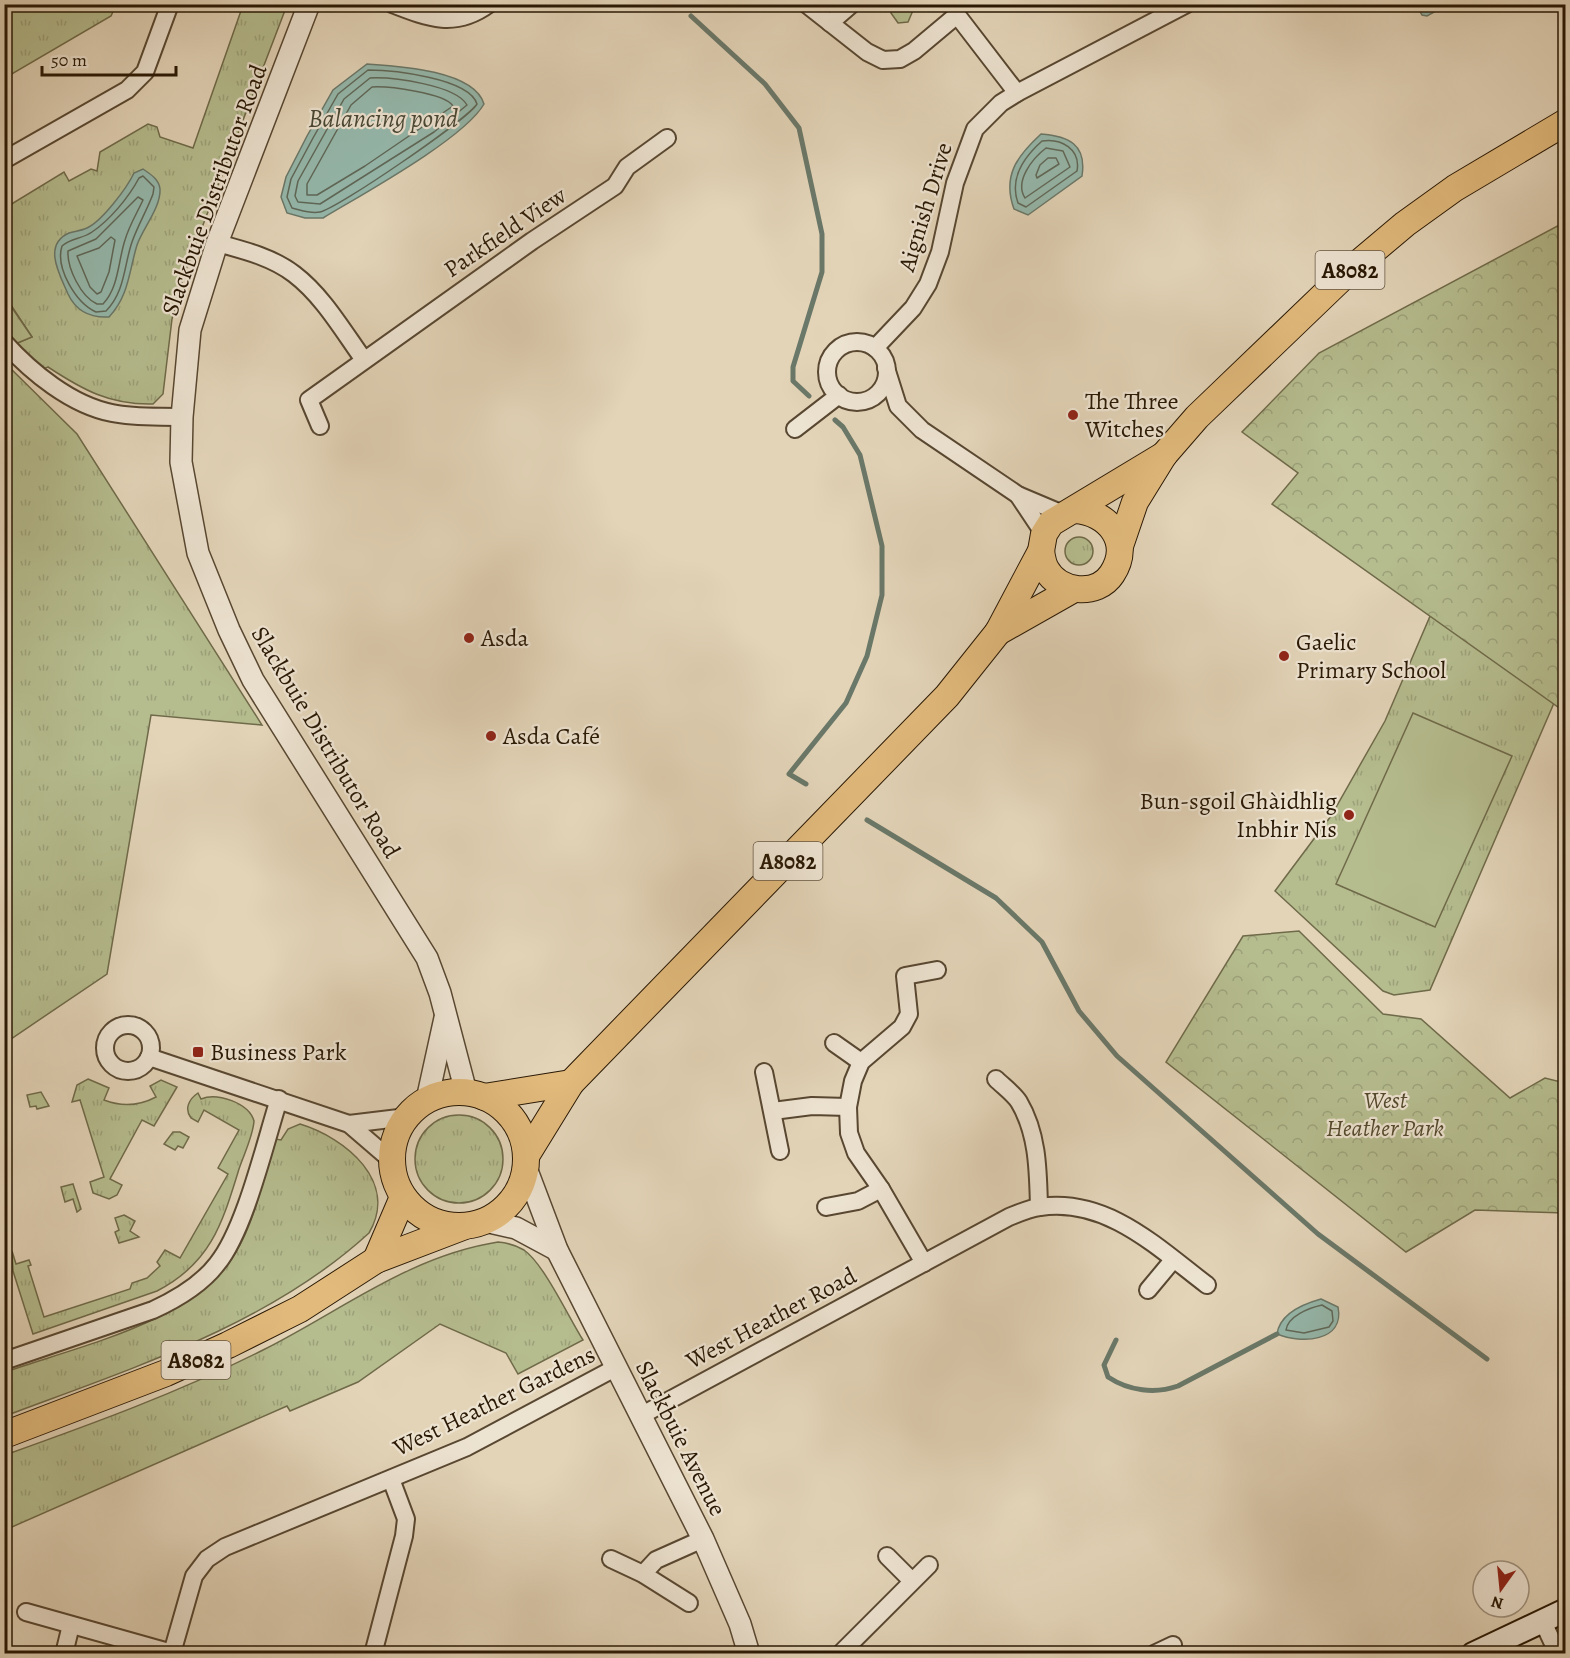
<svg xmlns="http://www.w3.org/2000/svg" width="1570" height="1658" viewBox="0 0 1570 1658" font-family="Alegreya,serif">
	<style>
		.grass { fill: url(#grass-tufts); stroke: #6f6a49; stroke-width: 1.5 }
		.forest { fill: url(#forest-crowns); stroke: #6f6a49; stroke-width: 1.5 }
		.pitch { fill: #b5bc8e; stroke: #6f6a49; stroke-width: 1.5 }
		.water { fill: #95b8ac; stroke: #6a7869; stroke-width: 1.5 }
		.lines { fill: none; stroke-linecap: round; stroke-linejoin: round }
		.shore { stroke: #5f6858; stroke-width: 1.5 }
		.stream { stroke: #6a7869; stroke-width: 5 }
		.minor-casing { stroke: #584731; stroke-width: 20 }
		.tertiary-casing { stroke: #584731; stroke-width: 24 }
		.secondary-casing { stroke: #291804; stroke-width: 26 }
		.primary-casing { stroke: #291804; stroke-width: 28 }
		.minor { stroke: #ede3d1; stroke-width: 16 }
		.tertiary { stroke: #ede3d1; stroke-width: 21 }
		.secondary { stroke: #ede3d1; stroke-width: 22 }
		.primary { stroke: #e2ba7c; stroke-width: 26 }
		.poi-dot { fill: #8f2418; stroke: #ede3d1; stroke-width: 2 }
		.labels { text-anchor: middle; stroke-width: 4.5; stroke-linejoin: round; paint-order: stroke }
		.shield { fill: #ede3d1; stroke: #645542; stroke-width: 1.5 }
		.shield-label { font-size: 22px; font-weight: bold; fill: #291804 }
		.street-label { font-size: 24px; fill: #291804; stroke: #ede3d1 }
		.poi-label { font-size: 24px; fill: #291804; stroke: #ede3d1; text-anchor: start }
		.park-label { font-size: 24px; font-style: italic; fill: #53492d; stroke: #ede3d1 }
		.water-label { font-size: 26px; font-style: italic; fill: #494836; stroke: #ede3d1 }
	</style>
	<defs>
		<pattern id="grass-tufts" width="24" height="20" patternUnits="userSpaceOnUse" patternTransform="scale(1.5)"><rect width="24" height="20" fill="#b5bc8e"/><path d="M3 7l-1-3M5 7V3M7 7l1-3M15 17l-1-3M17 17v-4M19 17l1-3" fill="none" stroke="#9ca179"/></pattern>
		<pattern id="forest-crowns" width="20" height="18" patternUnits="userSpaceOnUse" patternTransform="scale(1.5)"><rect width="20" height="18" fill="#b5bc8e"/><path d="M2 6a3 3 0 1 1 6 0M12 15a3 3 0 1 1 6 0" fill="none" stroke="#9ca179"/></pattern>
	</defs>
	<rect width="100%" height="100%" fill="#e3d4b8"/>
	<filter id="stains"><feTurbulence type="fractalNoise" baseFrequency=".00333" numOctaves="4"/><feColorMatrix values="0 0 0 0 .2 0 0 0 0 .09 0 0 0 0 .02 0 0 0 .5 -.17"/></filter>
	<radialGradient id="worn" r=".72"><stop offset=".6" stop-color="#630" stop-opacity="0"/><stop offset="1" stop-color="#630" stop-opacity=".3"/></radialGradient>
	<g class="grass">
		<path d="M 9,4 L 116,4 L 116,5 L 111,16 L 5,78 L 5,7 Z"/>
		<path d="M 243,5 L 287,5 L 185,272 L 172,319 L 163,394 L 153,404 C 110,405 83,390 48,367 L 43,369 L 15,344 L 32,337 L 5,296 L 5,208 L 64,172 L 69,181 L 91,169 L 97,171 L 100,152 L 148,124 L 157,127 L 160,137 L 193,148 Z"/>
		<path d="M 5,363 L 77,434 L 262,725 L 151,715 L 107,974 L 5,1043 Z"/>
		<circle cx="1079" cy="551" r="14"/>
		<path d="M 1431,614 L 1554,703 L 1430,990 L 1394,995 L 1383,991 L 1275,891 L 1331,816 L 1385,721 Z"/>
		<path d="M 88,1079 L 109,1088 L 104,1100 C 122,1107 139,1106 156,1097 L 150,1086 L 161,1080 L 177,1087 L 154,1126 L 142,1120 L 110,1179 L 122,1185 L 117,1195 L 109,1199 L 93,1193 L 90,1182 L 104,1177 L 80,1100 L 72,1102 L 77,1085 Z"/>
		<path d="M 41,1092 L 49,1106 L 37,1109 L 36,1106 L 30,1107 L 27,1095 Z"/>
		<path d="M 198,1093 L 201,1099 C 217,1092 249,1103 254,1121 C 253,1136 244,1154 239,1169 C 222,1224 211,1263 157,1291 L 33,1334 L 13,1271 L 12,1251 L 16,1264 L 29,1260 L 31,1265 L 28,1266 L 44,1317 L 130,1289 L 132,1283 L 147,1278 L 160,1266 L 157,1262 L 165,1250 L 180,1258 L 228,1174 L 218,1168 L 239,1130 L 204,1110 L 198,1122 L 191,1118 C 184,1109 189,1099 198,1093 Z"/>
		<circle cx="459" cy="1159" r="44"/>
		<path d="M 300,1124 C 346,1138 399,1182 369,1233 C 269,1325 130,1369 5,1416 L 5,1372 C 79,1346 195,1322 236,1252 C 256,1218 264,1175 275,1139 L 281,1140 L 288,1129 Z"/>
		<path d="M 173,1132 L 180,1132 L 189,1137 L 183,1148 L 178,1146 L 175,1150 L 164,1144 Z"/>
		<path d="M 73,1184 L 81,1209 L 77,1212 L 73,1199 L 65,1202 L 61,1187 Z"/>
		<path d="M 124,1215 L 135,1221 L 130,1231 L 139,1237 L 119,1243 L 115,1232 L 119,1230 L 115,1218 Z"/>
		<path d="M 498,1242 C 508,1243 516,1245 524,1250 C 544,1264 569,1318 583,1340 L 518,1374 L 506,1353 L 440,1324 L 358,1382 L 290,1411 L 287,1406 L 5,1530 L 5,1455 C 92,1424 180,1392 263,1350 C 341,1311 409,1256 498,1242 Z"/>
	</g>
	<g class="forest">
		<path d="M 893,5 L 910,5 L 914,8 L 908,22 L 898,23 L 891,13 Z"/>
		<path d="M 1565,222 L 1565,712 L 1272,504 L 1298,473 L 1242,432 L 1319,353 Z"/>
		<path d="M 4,296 L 32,337 L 15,344 L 5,331 Z"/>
		<path d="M 1299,931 L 1383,1014 L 1421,1019 L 1510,1098 L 1545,1078 L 1565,1083 L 1565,1213 L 1475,1210 L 1406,1252 L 1166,1062 L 1243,936 Z"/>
	</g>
	<path class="pitch" d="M 1413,713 L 1512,756 L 1435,927 L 1336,884 Z"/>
	<g class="water">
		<path d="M 1421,5 L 1421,4 L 1447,5 L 1427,16 L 1422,15 L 1418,8 Z"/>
		<path d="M 367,64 C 397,66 474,70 484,104 C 464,139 361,195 323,218 L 305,218 L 287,213 L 281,197 L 286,177 L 307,136 L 333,90 Z"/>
		<path d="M 1041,134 C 1068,136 1087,144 1082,176 L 1028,215 L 1014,209 C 1002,176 1017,156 1041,134 Z"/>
		<path d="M 143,169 C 150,174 159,179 160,189 C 161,207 143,228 137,245 C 129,271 129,296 109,317 C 91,318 76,311 68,294 C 60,275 42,245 69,233 C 74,231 81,231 87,228 C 102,221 127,188 134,173 Z"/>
		<path d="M 1321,1299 L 1338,1307 C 1345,1342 1301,1344 1277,1334 C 1280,1313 1303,1304 1321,1299 Z"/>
	</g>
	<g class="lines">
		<g class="shore">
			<path d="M 368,70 C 392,70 469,78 477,104 C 468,119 337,209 320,212 C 310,214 301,210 292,208 L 287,197 L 291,179 L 313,138 L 338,94 Z"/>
			<path d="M 370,78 C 393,77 456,85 467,105 L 434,132 L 320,204 L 298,202 L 295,196 L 298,181 L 344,99 Z"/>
			<path d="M 372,87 C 388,86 445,93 453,106 L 365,166 L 317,195 L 307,195 L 307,184 L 351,105 Z"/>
			<path d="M 1042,141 C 1061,138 1081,149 1077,171 L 1026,207 L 1018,203 C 1009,178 1024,157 1042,141 Z"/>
			<path d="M 1046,148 L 1063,151 L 1070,167 L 1025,198 C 1014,181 1033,158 1046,148 Z"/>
			<path d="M 1048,158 L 1056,158 L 1059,164 L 1037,178 L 1036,175 L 1040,165 Z"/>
			<path d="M 143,176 L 154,187 L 153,194 C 147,210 138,225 132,242 C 124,265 125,292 106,311 L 96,312 C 76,303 55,268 62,246 C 71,238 82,239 92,232 C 110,220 129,197 139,178 Z"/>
			<path d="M 138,197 L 143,200 C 137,213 129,226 125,240 C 118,261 119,287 103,304 L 97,304 C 81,297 67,268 68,251 L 96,239 Z"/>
			<path d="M 111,237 L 115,240 L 109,272 L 101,292 L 97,294 L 90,287 L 77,256 L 99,248 Z"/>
			<path d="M 1322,1305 L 1332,1311 L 1333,1321 L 1329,1327 L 1304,1333 L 1286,1330 C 1288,1316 1309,1308 1322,1305 Z"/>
		</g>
		<g class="stream">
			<path d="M 691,16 L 765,84 L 799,128 L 822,234 L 822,272 L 793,367 L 793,381 L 809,396"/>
			<path d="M 806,784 L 789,774 L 846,703 L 867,656 L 882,595 L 882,546 L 860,455 L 843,427 L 835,420"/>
			<path d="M 867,820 L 996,898 L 1042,942 L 1079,1011 L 1117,1056 L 1318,1234 L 1487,1359"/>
			<path d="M 1116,1340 L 1104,1365 L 1108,1377 C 1129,1391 1155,1394 1178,1386 L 1277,1334"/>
		</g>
		<defs>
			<g id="minor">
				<path d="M 392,4 C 428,18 455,29 489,4"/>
				<path d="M 806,4 L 867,52 L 883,60 L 900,59 L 914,51 L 957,15 L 1017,93"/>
				<path d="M 830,23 L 852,4"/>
				<path d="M 4,160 L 127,90 L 145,72 L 170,4"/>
				<path d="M 217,243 C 243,250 272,257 294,274 C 323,296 343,331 364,360"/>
				<path d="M 4,342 C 31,372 71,405 112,413 C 135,418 159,416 182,417"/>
				<circle cx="857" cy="372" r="30"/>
				<path d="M 875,348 L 913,308 L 928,284 L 940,252 L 955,183 L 975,129 L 1001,103 L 1017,93 L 1187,4"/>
				<path d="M 886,368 L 898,406 L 922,430 L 1018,495 L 1063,514"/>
				<path d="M 320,426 L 309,400 L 532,241 L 615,186 L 627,167 L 667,138"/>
				<path d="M 795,429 L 839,395"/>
				<path d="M 1018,495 L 1044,534"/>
				<circle cx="128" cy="1048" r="23"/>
				<path d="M 834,1043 L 861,1062"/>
				<path d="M 149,1057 L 349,1124 L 392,1161"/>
				<path d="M 764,1072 L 780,1151"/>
				<path d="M 996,1079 C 1003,1086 1014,1094 1019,1102 C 1038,1134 1038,1171 1039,1207"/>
				<path d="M 773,1111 L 812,1106 L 848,1107"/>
				<path d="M 349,1124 L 407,1117"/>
				<path d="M 826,1207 L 858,1201 L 881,1189"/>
				<path d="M 924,1263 L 881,1189 L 856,1153 L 849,1133 L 848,1107 L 853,1081 L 861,1062 L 902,1027 L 909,1014 L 905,976 L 937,970"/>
				<path d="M 1148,1290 L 1173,1260"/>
				<path d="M 4,1361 L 153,1310 C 177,1299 201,1285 217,1264 C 245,1230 265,1143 279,1099"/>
				<path d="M 642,1415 L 1009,1217 C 1019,1213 1030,1208 1040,1207 C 1107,1197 1158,1248 1207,1285"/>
				<path d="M 887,1556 L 912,1581"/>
				<path d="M 611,1559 L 643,1574 L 689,1603"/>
				<path d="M 643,1574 L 656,1560 L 703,1539"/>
				<path d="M 26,1612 L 172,1653 L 194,1576 L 207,1559 L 225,1547 L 467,1447 L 617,1367"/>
				<path d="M 1543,1622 L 1558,1654"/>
				<path d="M 64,1654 L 71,1625"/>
				<path d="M 373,1654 L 404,1536 L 406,1519 L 391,1479"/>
				<path d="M 840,1654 L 929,1565"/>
				<path d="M 1154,1654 L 1173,1645"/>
			</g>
			<g id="tertiary">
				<path d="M 309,4 L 217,243 L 190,330 L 182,417 L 181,462 L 198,553 L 229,630 L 253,680 L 427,958 L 440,993 L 466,1092"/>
				<path d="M 427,1100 L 445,1018"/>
				<path d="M 526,1168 L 557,1250 L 703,1539 L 740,1624 L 749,1654"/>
				<path d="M 485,1221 L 516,1228 L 557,1250"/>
			</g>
			<path id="secondary" d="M 1473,1654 L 1566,1610"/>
			<g id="primary">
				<path d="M 1120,546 L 1135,502 L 1164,455 L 1197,417 L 1348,272 L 1405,224 L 1455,188 L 1566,122"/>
				<path d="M 1041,551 C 1042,557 1043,564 1046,569 C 1059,593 1097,597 1112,574 C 1133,542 1108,512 1075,510"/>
				<path d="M 998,632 L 1074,589"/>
				<circle cx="459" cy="1159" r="67"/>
				<path d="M 484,1097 L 571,1083"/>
				<path d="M 526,1156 L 571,1083 L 947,696 L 998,632 L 1041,551 L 1044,534 L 1051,523 L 1164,455"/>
				<path d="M 376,1260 L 403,1197"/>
				<path d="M 4,1435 L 166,1373 L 228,1345 L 300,1309 L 376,1260 L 465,1226"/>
			</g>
		</defs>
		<use href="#minor" class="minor-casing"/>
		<use href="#tertiary" class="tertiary-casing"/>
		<use href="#secondary" class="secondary-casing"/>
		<use href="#primary" class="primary-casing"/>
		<use href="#minor" class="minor"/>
		<use href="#tertiary" class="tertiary"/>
		<use href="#secondary" class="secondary"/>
		<use href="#primary" class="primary"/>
	</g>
	<g class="poi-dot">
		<circle cx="1073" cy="415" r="6"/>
		<circle cx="469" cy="638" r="6"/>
		<circle cx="1284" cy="656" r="6"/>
		<circle cx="491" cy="736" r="6"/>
		<circle cx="1349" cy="815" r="6"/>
		<rect x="192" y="1046" width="12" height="12" rx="3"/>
	</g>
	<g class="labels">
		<g class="shield">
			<rect x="1315.5" y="251" width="69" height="38" rx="4.5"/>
			<rect x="753.5" y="842" width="69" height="38" rx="4.5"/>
			<rect x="161.5" y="1341" width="69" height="38" rx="4.5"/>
		</g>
		<g class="shield-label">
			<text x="1350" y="278">A8082</text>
			<text x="788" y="869">A8082</text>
			<text x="196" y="1368">A8082</text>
		</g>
		<g class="street-label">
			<text transform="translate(214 190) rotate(-70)" y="8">Slackbuie Distributor Road</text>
			<text transform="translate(925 207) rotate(-73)" y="8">Aignish Drive</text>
			<text transform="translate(505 232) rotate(-34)" y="8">Parkfield View</text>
			<text transform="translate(326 742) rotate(59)" y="8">Slackbuie Distributor Road</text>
			<text transform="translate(771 1318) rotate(-28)" y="8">West Heather Road</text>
			<text transform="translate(494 1401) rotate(-26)" y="8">West Heather Gardens</text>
			<text transform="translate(681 1438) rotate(63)" y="8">Slackbuie Avenue</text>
		</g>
		<g class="poi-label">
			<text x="1085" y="409">The Three<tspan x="1085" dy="28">Witches</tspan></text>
			<text x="481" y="646">Asda</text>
			<text x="1296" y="650">Gaelic<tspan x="1296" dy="28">Primary School</tspan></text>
			<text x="503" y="744">Asda Café</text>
			<text x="1337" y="809" text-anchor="end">Bun-sgoil Ghàidhlig<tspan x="1337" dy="28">Inbhir Nis</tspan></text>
			<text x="210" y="1060">Business Park</text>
		</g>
		<g class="park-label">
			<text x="1385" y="1108">West<tspan x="1385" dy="28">Heather Park</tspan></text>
		</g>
		<g class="water-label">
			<text x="383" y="127">Balancing pond</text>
		</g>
	</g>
	<rect width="1570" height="1658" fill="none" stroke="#e3d4b8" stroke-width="24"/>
	<rect x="6" y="6" width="1558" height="1646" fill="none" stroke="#291804" stroke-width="3"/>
	<rect x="12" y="12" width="1546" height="1634" fill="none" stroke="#291804" stroke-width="1.5"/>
	<g transform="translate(1501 1589) rotate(195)"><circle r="28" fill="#ede3d1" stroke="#9f927f" stroke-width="1.5"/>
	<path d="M0-4.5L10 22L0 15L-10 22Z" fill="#8f2418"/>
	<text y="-9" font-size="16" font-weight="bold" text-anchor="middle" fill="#291804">N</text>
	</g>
	<path d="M42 66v9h134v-9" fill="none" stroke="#291804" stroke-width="3"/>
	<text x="51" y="66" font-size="18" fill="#291804" stroke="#ede3d1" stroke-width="4.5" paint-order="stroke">50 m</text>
	<rect width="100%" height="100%" filter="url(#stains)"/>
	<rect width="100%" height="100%" fill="url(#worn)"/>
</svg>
